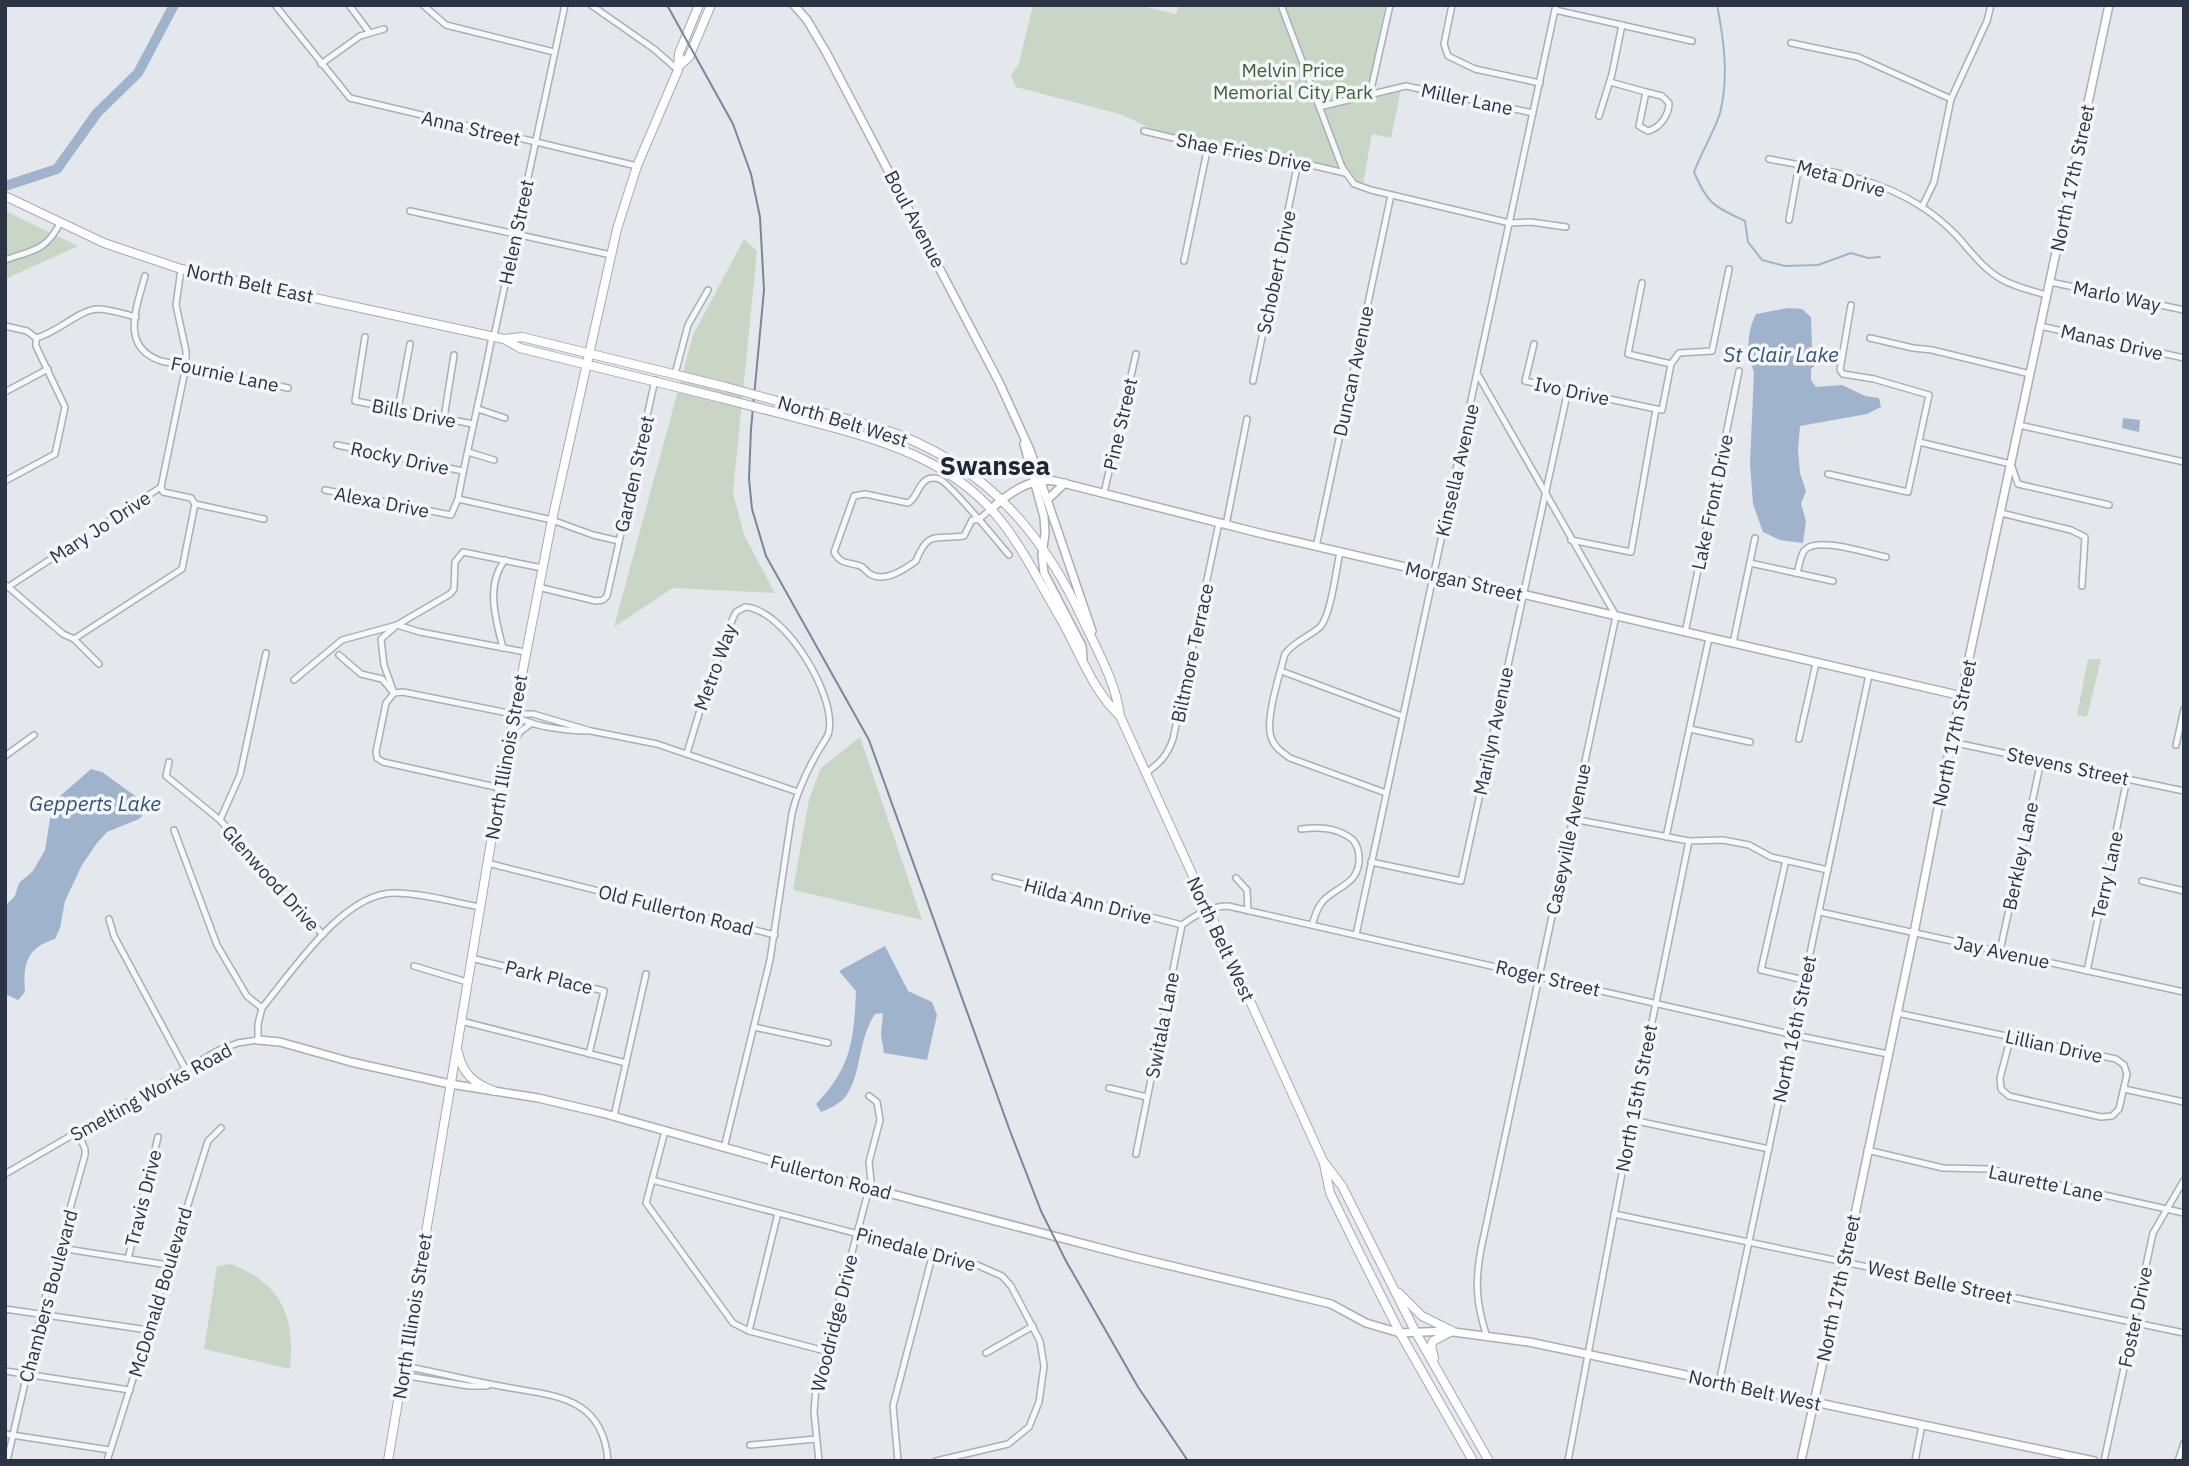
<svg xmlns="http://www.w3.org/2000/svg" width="2189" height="1466" viewBox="0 0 2189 1466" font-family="'IBM Plex Sans',sans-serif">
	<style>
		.green { fill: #c9d6c5 }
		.water { fill: #9fb4cc }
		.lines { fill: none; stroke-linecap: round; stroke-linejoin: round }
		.stream { stroke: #9fb4cc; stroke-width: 2 }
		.river { stroke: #9fb4cc; stroke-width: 10 }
		.street-casing { stroke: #a9aeb7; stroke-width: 8 }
		.secondary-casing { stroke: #a9aeb7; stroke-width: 10 }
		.primary-casing { stroke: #a3abb8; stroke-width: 10 }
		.street { stroke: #f7f8fa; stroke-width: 5 }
		.secondary { stroke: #fff; stroke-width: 7 }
		.primary { stroke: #fff; stroke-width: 8 }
		.tram { stroke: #7d8696; stroke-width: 2 }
		.primary-bridge-casing { stroke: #a3abb8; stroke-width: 10; stroke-linecap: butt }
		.primary-bridge { stroke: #fff; stroke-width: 8 }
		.labels { text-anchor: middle; stroke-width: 7; stroke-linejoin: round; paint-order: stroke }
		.park-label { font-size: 19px; fill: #3f6138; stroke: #f4f6f9 }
		.street-label { font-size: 19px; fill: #2b3445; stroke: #f4f6f9 }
		.water-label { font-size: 21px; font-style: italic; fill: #34527a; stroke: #f4f6f9 }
		.district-label { font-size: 26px; font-weight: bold; fill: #1d2536; stroke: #f4f6f9 }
	</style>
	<rect width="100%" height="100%" fill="#e4e7ec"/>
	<g class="green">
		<path d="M 1033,5 L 1138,5 L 1176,14 L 1179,5 L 1385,5 L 1368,92 L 1401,89 L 1391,138 L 1372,134 L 1363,184 L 1357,181 L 1344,163 L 1332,167 L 1232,149 L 1172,135 L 1151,129 L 1123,115 L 1016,87 L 1011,76 L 1019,63 Z"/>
		<path d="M 5,211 L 78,246 L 5,279 Z"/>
		<path d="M 744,239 L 757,251 L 733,493 L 744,535 L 775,593 L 673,588 L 614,627 L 693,335 Z"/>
		<path d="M 2088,659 L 2101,659 L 2087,717 L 2077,715 Z"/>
		<path d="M 860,737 L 922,920 L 793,890 L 809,800 L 821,768 Z"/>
		<path d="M 231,1264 C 282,1284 295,1316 290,1369 L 204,1349 L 217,1266 Z"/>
	</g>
	<g class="water">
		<path d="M 1788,308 L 1802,309 L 1811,317 L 1812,347 L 1820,353 L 1816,364 L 1811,369 L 1811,380 L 1816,387 L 1842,385 L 1865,396 L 1879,398 L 1881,407 L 1867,414 L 1800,426 L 1798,450 L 1800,473 L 1806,491 L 1801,504 L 1806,521 L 1803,543 L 1780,540 L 1763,532 L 1753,504 L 1750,464 L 1754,372 C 1746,354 1747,331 1756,314 Z"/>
		<path d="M 2123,418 L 2140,420 L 2139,432 L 2122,428 Z"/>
		<path d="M 91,769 L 102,772 L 145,803 L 146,811 L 139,819 L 107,832 L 97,843 L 82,865 L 65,901 L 60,928 L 55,939 C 26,948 23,964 25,992 L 18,1000 L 5,994 L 7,978 L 5,906 L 15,896 L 19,883 L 33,871 L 45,850 L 51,813 L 59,797 Z"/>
		<path d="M 885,946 L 908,991 L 932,1002 L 937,1015 L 927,1060 L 884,1053 L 881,1035 L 883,1013 L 875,1014 C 858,1040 862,1069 848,1093 C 842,1103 831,1108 821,1112 L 816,1104 C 851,1068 854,1040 856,991 L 839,971 Z"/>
	</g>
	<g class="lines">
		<path class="stream" d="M 1717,5 C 1724,40 1729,78 1720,113 C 1715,130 1701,153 1694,172 C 1708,205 1714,206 1745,221 L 1748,242 L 1762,260 L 1785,266 L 1818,265 L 1851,253 L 1868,258 L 1880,257"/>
		<path class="river" d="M 5,186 L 57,169 L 97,113 L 138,73 L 174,5"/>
		<defs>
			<g id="street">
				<path d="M 275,5 L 350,98 L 637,166"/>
				<path d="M 349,5 L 370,33"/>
				<path d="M 423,5 L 446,25 L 554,52"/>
				<path d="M 591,5 L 654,49 L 678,70"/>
				<path d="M 1281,5 L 1342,167 L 1354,184 L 1371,190 L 1510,223 L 1531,222 L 1566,227"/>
				<path d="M 1452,5 L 1444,44 L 1448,56 L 1475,69 L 1540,83"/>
				<path d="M 1555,10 L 1692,41"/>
				<path d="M 1791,43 L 1858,57 L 1951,99"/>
				<path d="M 321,64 L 360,36 L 384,29"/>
				<path d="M 1610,82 L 1646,92"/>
				<path d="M 1646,92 L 1662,96 L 1669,103 C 1669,115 1660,128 1648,131 L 1639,126 Z"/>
				<path d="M 1370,94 L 1390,5"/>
				<path d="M 1319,107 L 1406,86 L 1533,113"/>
				<path d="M 1599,116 L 1612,74 L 1622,25"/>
				<path d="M 1144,131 L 1232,152 L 1264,154 L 1345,173"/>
				<path d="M 1769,159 C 1820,169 1877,177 1922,207 C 1933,214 1946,225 1955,234 C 1970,250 1982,268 2001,279 C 2015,287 2032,291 2047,295"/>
				<path d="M 1922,207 L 1934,182 L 1951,99 L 1987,21 L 1991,5"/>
				<path d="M 410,211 L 611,255"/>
				<path d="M 1789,220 L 1799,165"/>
				<path d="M 5,260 C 33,250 46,251 60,223"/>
				<path d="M 1184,261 L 1208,146"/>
				<path d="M 145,276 C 136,309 120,347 161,361 L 288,388"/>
				<path d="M 2050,282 L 2184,310"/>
				<path d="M 1642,283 L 1628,354 L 1671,364"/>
				<path d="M 5,326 L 27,331 L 36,338"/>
				<path d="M 2040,326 L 2184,358"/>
				<path d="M 494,336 L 565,5"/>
				<path d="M 365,337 L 355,401 L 473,424"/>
				<path d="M 36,338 C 57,333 79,310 97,309 C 110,309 124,314 136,317"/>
				<path d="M 1870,338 L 1913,348 L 1932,350 L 2030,374"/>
				<path d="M 1534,344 L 1525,381 L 1656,409"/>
				<path d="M 675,374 L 688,325 L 708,290"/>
				<path d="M 1478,375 L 1616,616 L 1481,1249 C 1475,1282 1476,1302 1486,1334"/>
				<path d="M 1253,381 L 1298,162"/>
				<path d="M 5,392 L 48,369"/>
				<path d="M 398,409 L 410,344"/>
				<path d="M 478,409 L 505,418"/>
				<path d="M 1656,409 L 1662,410 L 1671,364 L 1679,353 L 1712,351 L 1729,269"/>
				<path d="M 444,418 L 454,355"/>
				<path d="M 2019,425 L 2184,462"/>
				<path d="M 1919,442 L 2011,464 L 2018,484 L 2109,505"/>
				<path d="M 337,445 L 463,471"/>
				<path d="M 468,452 L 494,460"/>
				<path d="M 1828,474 L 1908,492 L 1929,395 L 1874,379 L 1843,374 L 1840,370 L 1851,305"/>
				<path d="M 5,481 L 55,454 L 65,407 L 36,346 L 36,338"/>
				<path d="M 161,487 L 163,492 L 191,498 L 195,504 L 264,519"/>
				<path d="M 325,490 L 451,515 L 458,499 L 552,520 L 593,535 L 619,541"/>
				<path d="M 1104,493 L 1136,354"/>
				<path d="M 458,499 C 468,444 482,391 492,336"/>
				<path d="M 991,509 L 978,520 L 972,520 L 964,536 C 935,540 928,530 916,561 C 905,569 885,583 870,574 C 865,571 864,566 857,565 C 845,562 840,563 834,552 L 854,496 L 865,494 L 908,503 C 918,498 917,484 928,479 C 931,478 936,478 939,479 C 950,483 998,542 1009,555"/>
				<path d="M 2001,513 L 2071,530 L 2085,537 L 2082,586"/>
				<path d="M 1226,525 L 1247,419"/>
				<path d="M 1571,540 L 1631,552 L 1656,409"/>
				<path d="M 1316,547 L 1391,195"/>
				<path d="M 1340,552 C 1336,570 1331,615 1320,627 C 1309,637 1294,641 1285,654 C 1280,673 1265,719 1271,737 C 1274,747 1282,752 1290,758 L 1386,793"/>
				<path d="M 1750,563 L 1833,581"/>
				<path d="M 1797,573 C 1799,567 1800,557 1804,551 C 1815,535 1869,554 1886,557"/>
				<path d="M 6,585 L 63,634 L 74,639 L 99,664"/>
				<path d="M 538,587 L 596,601 L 603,600 L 607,596 L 655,380"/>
				<path d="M 5,589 L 161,487 L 186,366 L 186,351 L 176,305 L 181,269"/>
				<path d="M 1685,633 L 1739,371"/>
				<path d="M 74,639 L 182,569 L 195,504"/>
				<path d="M 1733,643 L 1755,538"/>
				<path d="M 503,648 C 496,621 485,585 505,560"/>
				<path d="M 339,655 L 361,674 L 382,679 L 392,691"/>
				<path d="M 1281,671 L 1402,716"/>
				<path d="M 294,680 L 342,640 L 397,625 L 420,632 L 525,652"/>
				<path d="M 394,693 L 384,665 L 381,639 L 397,625 L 450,594 L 454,589 L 455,562 L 463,552 L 542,568"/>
				<path d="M 513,714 C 529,727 568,731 588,731"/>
				<path d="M 1690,729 L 1750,742"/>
				<path d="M 1799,739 L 1816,663"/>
				<path d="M 1951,742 L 2184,791"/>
				<path d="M 2176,745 L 2184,709"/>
				<path d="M 510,746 L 521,731 L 532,723"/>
				<path d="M 687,753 L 704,697 L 733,618 L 736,612 L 745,607 C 784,609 836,694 829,731 C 828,737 825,740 822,745 C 809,766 798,789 792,813 L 770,960 L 724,1148"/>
				<path d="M 5,756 L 34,735"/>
				<path d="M 169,762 L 166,776 L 220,820 L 323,935"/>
				<path d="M 1146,773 C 1160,763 1167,756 1173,739 L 1219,523"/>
				<path d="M 500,788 L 383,762 L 377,758 L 376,752 L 386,703 L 394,693 L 403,692 L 513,714 L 533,714 L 591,731 L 657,744 L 798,792"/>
				<path d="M 1573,819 L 1689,841 L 1723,840 L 1749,845 L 1771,857 L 1828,870"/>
				<path d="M 220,820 L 240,775 L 266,653"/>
				<path d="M 1301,829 C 1318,827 1334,827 1349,837 C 1356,841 1358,847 1359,855 C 1361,883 1340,885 1324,900 C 1317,907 1315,916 1312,925"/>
				<path d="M 174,830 L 217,945 L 247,996 L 262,1008"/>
				<path d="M 1666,837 L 1709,638"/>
				<path d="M 1786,860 L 1761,970 L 1804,980"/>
				<path d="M 1371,862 L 1461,881 L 1568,390"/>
				<path d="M 487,863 L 775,935"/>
				<path d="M 995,877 L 1182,925"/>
				<path d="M 1236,878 L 1247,890 L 1248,911"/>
				<path d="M 2142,881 L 2184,891"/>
				<path d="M 1820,912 L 2184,992"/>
				<path d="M 109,919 L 114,936 L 186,1070"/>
				<path d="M 1356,935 L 1556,5"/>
				<path d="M 2000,951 L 2041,761"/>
				<path d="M 471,958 L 604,991 L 589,1054"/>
				<path d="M 414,966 L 467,982"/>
				<path d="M 2087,971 L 2127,779"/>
				<path d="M 1897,1013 L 2116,1059 L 2124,1065 L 2127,1074 L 2119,1109 L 2112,1116 L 2101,1117 L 2009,1096 L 2001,1089 L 2000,1078 L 2011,1036"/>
				<path d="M 461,1021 L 626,1063"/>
				<path d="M 754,1027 L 828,1043"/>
				<path d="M 1109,1088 L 1147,1097"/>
				<path d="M 2124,1089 L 2184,1102"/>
				<path d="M 614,1116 L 646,974"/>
				<path d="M 1632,1120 L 1769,1149"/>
				<path d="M 665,1131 L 646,1203 L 733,1323 L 749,1331 L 825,1351"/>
				<path d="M 1867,1150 L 1943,1168 L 1989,1169 L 2184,1213"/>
				<path d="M 1136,1154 L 1182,925 C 1195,915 1211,906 1228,906 L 1794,1035 L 1888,1054"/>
				<path d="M 5,1174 L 219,1050 L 238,1043 L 258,1040 L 258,1024 L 262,1008 C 292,972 343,893 394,893 C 422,893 452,902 480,907"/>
				<path d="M 652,1180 L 977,1265 L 1002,1276 L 1011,1286 L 1040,1341 L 1044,1366 L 1039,1402 L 1029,1427 L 1008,1444 L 936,1461"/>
				<path d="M 1614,1214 L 2184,1333"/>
				<path d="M 60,1248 L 168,1265"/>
				<path d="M 128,1259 L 158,1137"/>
				<path d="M 5,1309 L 148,1330"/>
				<path d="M 749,1331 L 778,1213"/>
				<path d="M 986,1353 L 1033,1326"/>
				<path d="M 403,1366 C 436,1372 467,1380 500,1386 C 551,1396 603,1394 608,1461"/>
				<path d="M 5,1371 L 130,1390"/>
				<path d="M 402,1375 L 469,1386 L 487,1386"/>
				<path d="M 1719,1383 L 1869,675"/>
				<path d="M 5,1434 L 110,1450"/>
				<path d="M 750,1445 L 816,1439"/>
				<path d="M 7,1461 L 41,1313 L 85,1155 L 85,1149 L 78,1133"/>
				<path d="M 107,1461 L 208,1141 L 221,1128"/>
				<path d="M 819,1461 L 814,1412 L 816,1387 L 871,1181 L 869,1162 L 880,1120 L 877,1102 L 869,1096"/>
				<path d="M 898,1461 L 893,1406 L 933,1253"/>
				<path d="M 1568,1461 L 1632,1120 L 1689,841"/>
				<path d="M 1915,1461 L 1922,1425"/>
				<path d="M 2104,1461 L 2153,1233 L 2184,1180"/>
				<path d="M 2178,1461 L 2184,1443"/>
			</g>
			<g id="secondary">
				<path d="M 794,5 L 807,20 L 826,52 L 999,382 L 1030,450 L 1092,631"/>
				<path d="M 1024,444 L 1044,517 L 1045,533 L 1042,555 L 1044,573 L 1082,646 L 1083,659"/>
				<path d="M 1047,500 L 1065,483"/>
				<path d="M 991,509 C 1009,493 1029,478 1055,481 L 1263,534 L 1962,696"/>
				<path d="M 258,1040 L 280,1042 L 351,1062 L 450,1084 L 538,1098 L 602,1113 L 869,1188 L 1138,1258 L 1331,1304 L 1366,1323 L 1400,1333 L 1446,1331 L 1529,1342 L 2094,1461"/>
				<path d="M 1801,1461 L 1845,1262 L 1914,933 L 1951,742 L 2109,5"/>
			</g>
			<g id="primary">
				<path d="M 679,66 L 689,57 L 711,5"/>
				<path d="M 5,196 L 104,243 L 181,269 L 504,339 L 520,348 L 721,398"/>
				<path d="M 504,339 L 522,337 L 726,387"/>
				<path d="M 788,404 C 826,414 865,422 902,436 C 991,472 1045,537 1084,622 C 1098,652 1116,683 1120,716 L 1323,1161 L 1342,1186 L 1415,1331 L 1489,1461"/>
				<path d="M 786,415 C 865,436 948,453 1001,521 C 1025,551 1042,588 1062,621 C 1080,653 1093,691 1120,716"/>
				<path d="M 458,1052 C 462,1073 474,1084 494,1091"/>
				<path d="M 1324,1164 L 1330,1193 L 1361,1256 L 1400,1333 L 1473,1461"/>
				<path d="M 1399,1293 L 1422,1316 L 1452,1331"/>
				<path d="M 1434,1358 L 1431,1346 L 1433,1341 L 1452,1331"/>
				<path d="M 388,1461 L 500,788 L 552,520 L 617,229 L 637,166 L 678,70 L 679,53 L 699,5"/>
			</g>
		</defs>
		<use href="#street" class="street-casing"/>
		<use href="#secondary" class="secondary-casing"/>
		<use href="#primary" class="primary-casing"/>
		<use href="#street" class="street"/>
		<use href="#secondary" class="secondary"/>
		<use href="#primary" class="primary"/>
		<path class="tram" d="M 667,5 L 733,124 L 751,174 L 760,217 L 764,290 L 751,429 L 749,479 L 752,509 L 766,556 L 869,740 L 1010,1131 L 1041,1211 L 1066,1261 L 1138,1387 L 1188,1461"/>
		<defs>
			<g id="primary-bridge">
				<path d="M 726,387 L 788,404"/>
				<path d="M 721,398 L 786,415"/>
			</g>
		</defs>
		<use href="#primary-bridge" class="primary-bridge-casing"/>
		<use href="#primary-bridge" class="primary-bridge"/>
	</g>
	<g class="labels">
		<g class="park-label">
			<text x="1293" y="77">Melvin Price<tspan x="1293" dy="22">Memorial City Park</tspan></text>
		</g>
		<g class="street-label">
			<text transform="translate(1467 99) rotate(12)" y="7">Miller Lane</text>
			<text transform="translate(471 128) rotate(13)" y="7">Anna Street</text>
			<text transform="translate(1244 152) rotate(11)" y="7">Shae Fries Drive</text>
			<text transform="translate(1841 178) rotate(16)" y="7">Meta Drive</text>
			<text transform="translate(2072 178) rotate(-78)" y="7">North 17th Street</text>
			<text transform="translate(915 219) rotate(62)" y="7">Boul Avenue</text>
			<text transform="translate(516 232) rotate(-78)" y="7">Helen Street</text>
			<text transform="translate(1276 272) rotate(-78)" y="7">Schobert Drive</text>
			<text transform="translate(250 283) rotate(12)" y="7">North Belt East</text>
			<text transform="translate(2117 296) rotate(12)" y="7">Marlo Way</text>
			<text transform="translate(2112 342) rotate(13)" y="7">Manas Drive</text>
			<text transform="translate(1353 371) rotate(-78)" y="7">Duncan Avenue</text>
			<text transform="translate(225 374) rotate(12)" y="7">Fournie Lane</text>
			<text transform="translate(1572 391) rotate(12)" y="7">Ivo Drive</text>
			<text transform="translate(414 413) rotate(11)" y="7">Bills Drive</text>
			<text transform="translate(843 421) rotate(17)" y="7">North Belt West</text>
			<text transform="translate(1120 424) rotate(-77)" y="7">Pine Street</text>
			<text transform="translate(400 458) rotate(12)" y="7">Rocky Drive</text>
			<text transform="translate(1457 470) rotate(-77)" y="7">Kinsella Avenue</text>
			<text transform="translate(634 474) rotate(-77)" y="7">Garden Street</text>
			<text transform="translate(382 502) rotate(11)" y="7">Alexa Drive</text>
			<text transform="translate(1712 502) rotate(-78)" y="7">Lake Front Drive</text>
			<text transform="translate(100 527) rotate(-33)" y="7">Mary Jo Drive</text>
			<text transform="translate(1464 581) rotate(13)" y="7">Morgan Street</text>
			<text transform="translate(1192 653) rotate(-78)" y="7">Biltmore Terrace</text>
			<text transform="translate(715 667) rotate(-70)" y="7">Metro Way</text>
			<text transform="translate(1493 731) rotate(-78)" y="7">Marilyn Avenue</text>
			<text transform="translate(1954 733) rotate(-78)" y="7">North 17th Street</text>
			<text transform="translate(506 757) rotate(-80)" y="7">North Illinois Street</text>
			<text transform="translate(2068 766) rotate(12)" y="7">Stevens Street</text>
			<text transform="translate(1568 839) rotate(-78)" y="7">Caseyville Avenue</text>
			<text transform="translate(2020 856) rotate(-78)" y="7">Berkley Lane</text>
			<text transform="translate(2107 875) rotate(-78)" y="7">Terry Lane</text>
			<text transform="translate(271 878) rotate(48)" y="7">Glenwood Drive</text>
			<text transform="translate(1088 901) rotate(15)" y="7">Hilda Ann Drive</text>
			<text transform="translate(676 910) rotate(14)" y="7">Old Fullerton Road</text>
			<text transform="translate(1221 939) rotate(65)" y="7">North Belt West</text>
			<text transform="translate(2002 952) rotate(12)" y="7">Jay Avenue</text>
			<text transform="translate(549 977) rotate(14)" y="7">Park Place</text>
			<text transform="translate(1548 978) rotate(13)" y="7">Roger Street</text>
			<text transform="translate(1162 1025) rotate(-79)" y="7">Switala Lane</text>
			<text transform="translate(1794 1029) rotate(-78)" y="7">North 16th Street</text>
			<text transform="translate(2054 1046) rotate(12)" y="7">Lillian Drive</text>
			<text transform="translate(151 1092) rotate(-29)" y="7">Smelting Works Road</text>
			<text transform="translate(1636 1098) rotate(-79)" y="7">North 15th Street</text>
			<text transform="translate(831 1177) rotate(15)" y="7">Fullerton Road</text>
			<text transform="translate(2046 1183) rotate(12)" y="7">Laurette Lane</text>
			<text transform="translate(143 1198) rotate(-76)" y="7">Travis Drive</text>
			<text transform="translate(916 1249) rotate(15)" y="7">Pinedale Drive</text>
			<text transform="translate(1940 1282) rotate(12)" y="7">West Belle Street</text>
			<text transform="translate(1838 1288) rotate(-78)" y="7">North 17th Street</text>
			<text transform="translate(160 1292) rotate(-73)" y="7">McDonald Boulevard</text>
			<text transform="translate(48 1296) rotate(-75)" y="7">Chambers Boulevard</text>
			<text transform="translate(412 1316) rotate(-81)" y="7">North Illinois Street</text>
			<text transform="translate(2135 1317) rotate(-78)" y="7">Foster Drive</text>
			<text transform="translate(834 1323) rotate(-76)" y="7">Woodridge Drive</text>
			<text transform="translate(1755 1390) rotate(12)" y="7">North Belt West</text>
		</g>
		<g class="water-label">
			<text x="1781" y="362">St Clair Lake</text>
			<text x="95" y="811">Gepperts Lake</text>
		</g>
		<g class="district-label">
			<text x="995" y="475">Swansea</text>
		</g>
	</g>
	<rect width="2189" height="1466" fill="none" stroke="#2b3445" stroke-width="14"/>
</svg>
